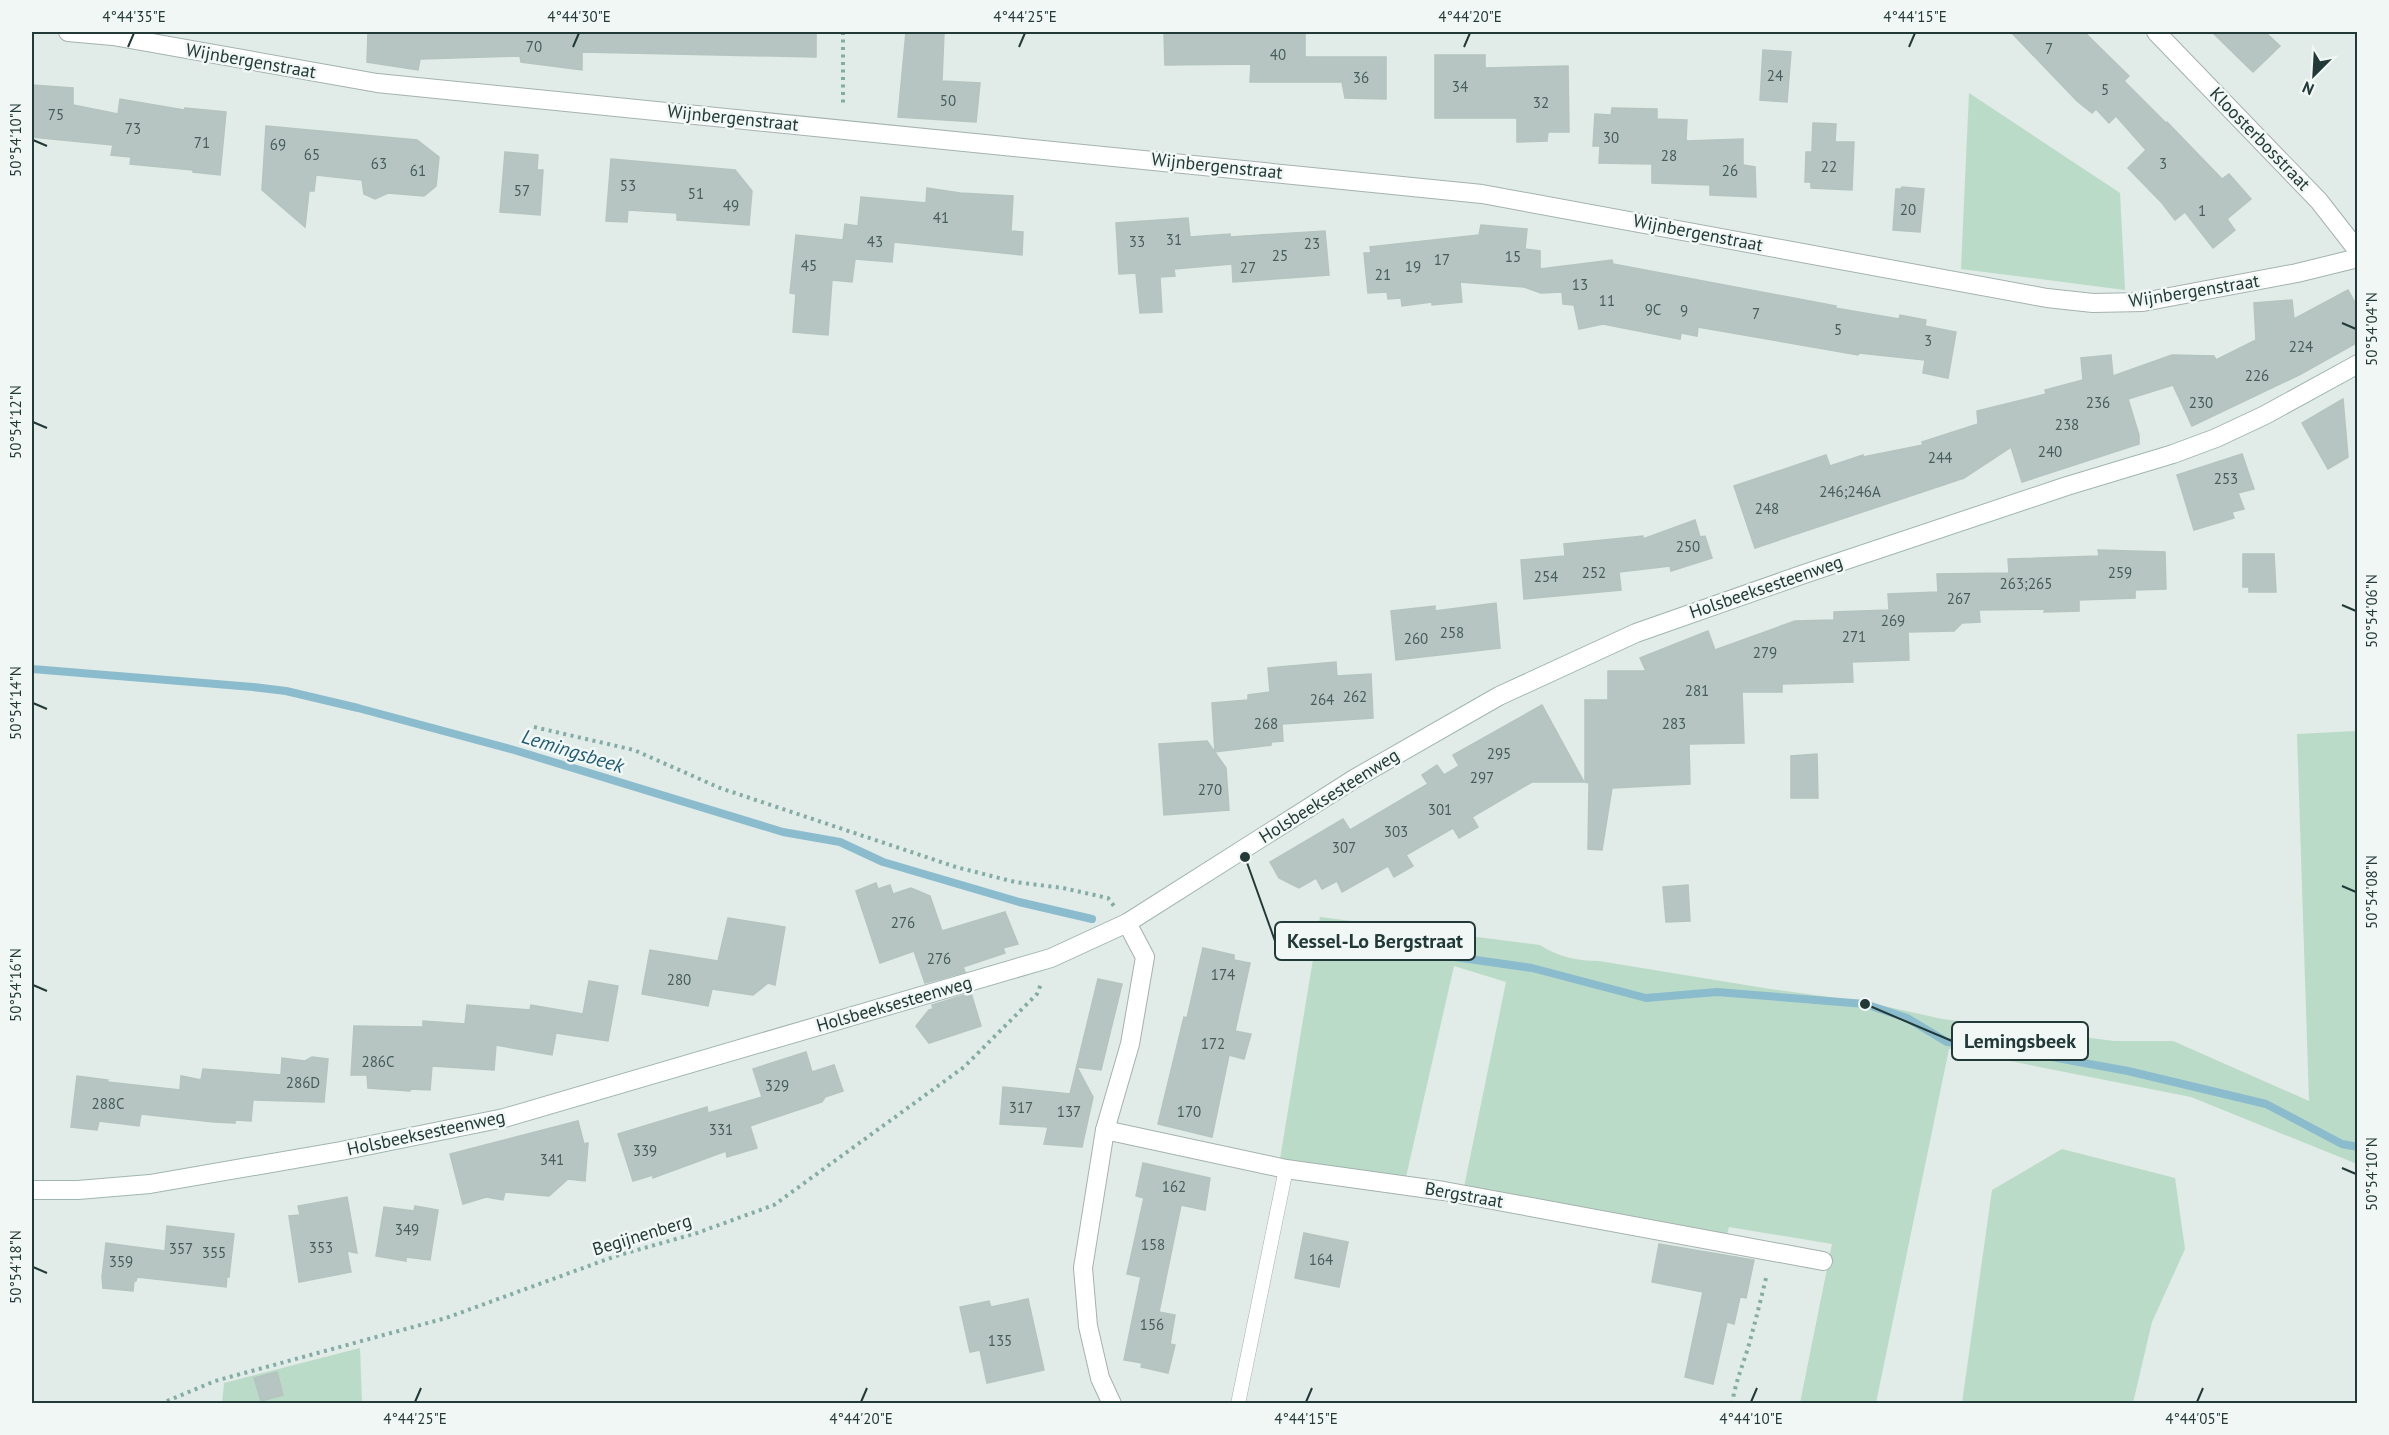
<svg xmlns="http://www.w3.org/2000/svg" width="2389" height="1435" viewBox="0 0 2389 1435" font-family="'PT Sans',sans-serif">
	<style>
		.green { fill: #badbc7 }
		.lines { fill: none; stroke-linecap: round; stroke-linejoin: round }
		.stream { stroke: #8bbccd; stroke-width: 8 }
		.building { fill: #b6c5c1; stroke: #b4c4bf; stroke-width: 1.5 }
		.lane-casing { stroke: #a4b2af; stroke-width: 15 }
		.street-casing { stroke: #a4b2af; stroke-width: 20 }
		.secondary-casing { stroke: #a0b6b0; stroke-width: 20 }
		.path { stroke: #83ada4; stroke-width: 4; stroke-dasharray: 3 4.5; stroke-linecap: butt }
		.lane { stroke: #fff; stroke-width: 14 }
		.street { stroke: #fff; stroke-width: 18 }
		.secondary { stroke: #fff; stroke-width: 18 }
		.ticks { fill: none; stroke: #223a37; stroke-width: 2 }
		.labels { text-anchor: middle; stroke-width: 5; stroke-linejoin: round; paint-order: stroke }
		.number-label { font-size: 15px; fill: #475d5a }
		.street-label { font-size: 18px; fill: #223a37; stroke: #f1f7f5 }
		.water-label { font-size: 20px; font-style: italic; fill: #1f5c73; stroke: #f1f7f5 }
		.leader { fill: none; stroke: #223a37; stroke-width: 2 }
		.callout-dot { fill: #223a37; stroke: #f1f7f5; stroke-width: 2 }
		.callout { fill: #f1f7f5; stroke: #223a37; stroke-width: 2 }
		.callout-label { font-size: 20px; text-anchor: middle; font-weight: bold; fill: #223a37 }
		.neatline { fill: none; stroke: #223a37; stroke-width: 2 }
		.ticks-label { font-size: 15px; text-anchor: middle; fill: #223a37 }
	</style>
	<rect width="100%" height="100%" fill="#e1ebe7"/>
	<g class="green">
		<path d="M 1969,93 L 2120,193 L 2125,290 L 1961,269 Z"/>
		<path d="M 2356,731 L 2357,1164 L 2191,1097 L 1949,1049 L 1876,1403 L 1800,1403 L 1832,1244 L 1729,1227 L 1726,1237 L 1464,1187 L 1506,982 L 1454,966 L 1406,1177 L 1280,1159 L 1320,917 L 1540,945 C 1558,957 1577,961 1599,961 L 1770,989 L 1866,1002 L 1942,1019 L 2114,1041 L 2173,1041 L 2309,1101 L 2297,734 Z"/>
		<path d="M 2062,1149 L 2175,1178 L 2185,1249 L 2152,1322 L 2133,1403 L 1962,1403 L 1992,1190 Z"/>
		<path d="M 360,1348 L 362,1403 L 222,1404 L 224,1383 Z"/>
	</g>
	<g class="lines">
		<g class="stream">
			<path d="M 32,669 L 253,687 L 286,691 L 358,708 L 514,750 L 783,832 L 840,842 L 883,862 L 1019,902 L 1092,919"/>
			<path d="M 1314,937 L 1532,968 L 1646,998 L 1717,992 L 1865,1004 L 1907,1018 L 1947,1042 L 2013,1050 L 2128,1071 L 2266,1104 L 2342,1144 L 2358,1147"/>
		</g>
	</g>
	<g class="building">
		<path d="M 368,32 L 816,32 L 816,57 L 582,52 L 582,70 L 521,62 L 520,56 L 420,59 L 418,70 L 367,62 Z"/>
		<path d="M 906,32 L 944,32 L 942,81 L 980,83 L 976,122 L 898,117 Z"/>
		<path d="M 1164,32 L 1305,33 L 1305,57 L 1386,57 L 1386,99 L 1345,98 L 1342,82 L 1250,82 L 1251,64 L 1165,65 Z"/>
		<path d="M 2011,32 L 2084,32 L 2129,76 L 2124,81 L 2166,123 L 2167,122 L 2222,179 L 2229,174 L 2251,199 L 2227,219 L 2235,230 L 2213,248 L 2185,212 L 2175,220 L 2162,203 L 2128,168 L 2146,150 L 2116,116 L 2109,123 L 2096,109 L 2092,113 L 2077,101 Z"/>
		<path d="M 2212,32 L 2265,32 L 2280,46 L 2253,72 Z"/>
		<path d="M 1763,50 L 1791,52 L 1787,102 L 1760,100 Z"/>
		<path d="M 1435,55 L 1485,55 L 1485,68 L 1568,66 L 1569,132 L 1548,132 L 1547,141 L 1517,142 L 1517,118 L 1435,118 Z"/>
		<path d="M 32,85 L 73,88 L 73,105 L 118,114 L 120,99 L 184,110 L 185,108 L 226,112 L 220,175 L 193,172 L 193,170 L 130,164 L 131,157 L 111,155 L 113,145 L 32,137 Z"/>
		<path d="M 1612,108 L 1657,109 L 1657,119 L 1687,120 L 1686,141 L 1743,139 L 1743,165 L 1755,167 L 1756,197 L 1710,195 L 1710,185 L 1652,183 L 1652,164 L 1599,163 L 1600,146 L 1593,146 L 1595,114 L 1611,115 Z"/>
		<path d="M 1813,123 L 1836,124 L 1835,142 L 1854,142 L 1852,190 L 1811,188 L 1811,182 L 1805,182 L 1806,152 L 1812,152 Z"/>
		<path d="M 266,126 L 417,140 L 439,157 L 436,186 L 424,196 L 388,193 L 375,199 L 364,194 L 362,180 L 316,175 L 314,191 L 309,191 L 305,227 L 262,190 Z"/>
		<path d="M 505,152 L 538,155 L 537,170 L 543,170 L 540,215 L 500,212 Z"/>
		<path d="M 611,159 L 735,170 L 752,191 L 749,225 L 677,220 L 677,213 L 628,210 L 627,222 L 606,221 Z"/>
		<path d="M 1902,187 L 1924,189 L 1920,232 L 1893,230 L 1896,189 L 1901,189 Z"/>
		<path d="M 927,188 L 960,193 L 1013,196 L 1011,231 L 1023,232 L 1022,255 L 894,242 L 892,262 L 855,259 L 852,282 L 832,280 L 828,335 L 793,332 L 796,294 L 790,293 L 796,235 L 843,240 L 845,224 L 858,226 L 861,197 L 926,203 Z"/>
		<path d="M 1188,218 L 1190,237 L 1230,234 L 1230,237 L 1325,231 L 1329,275 L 1233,282 L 1232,264 L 1174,269 L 1175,276 L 1160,277 L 1162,312 L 1140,313 L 1136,273 L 1119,274 L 1116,223 Z"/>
		<path d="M 1481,225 L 1527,229 L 1525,249 L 1540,251 L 1540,269 L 1612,260 L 1613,264 L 1836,306 L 1835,308 L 1899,319 L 1900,315 L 1926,320 L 1925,326 L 1956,332 L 1948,378 L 1923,373 L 1925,360 L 1859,353 L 1858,355 L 1698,327 L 1697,336 L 1681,333 L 1680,339 L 1603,324 L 1579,329 L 1574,305 L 1563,304 L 1562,292 L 1541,293 L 1524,287 L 1460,282 L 1462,302 L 1432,305 L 1432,302 L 1402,306 L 1401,298 L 1388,299 L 1387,292 L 1368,293 L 1364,253 L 1371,253 L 1370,247 L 1479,235 Z"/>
		<path d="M 2348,290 L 2358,308 L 2358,342 L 2299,375 L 2192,426 L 2173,385 L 2128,399 L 2139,435 L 2139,444 L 2022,482 L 2011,447 L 1964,478 L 1755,548 L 1734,486 L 1826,455 L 1830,466 L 1863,455 L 1863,457 L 1923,445 L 1922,442 L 1978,424 L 1977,411 L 2046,394 L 2045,390 L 2083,380 L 2081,358 L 2111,355 L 2113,376 L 2172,355 L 2214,356 L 2216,360 L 2256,340 L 2254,303 L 2292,300 L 2294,319 Z"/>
		<path d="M 2343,399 L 2348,457 L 2328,469 L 2302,423 Z"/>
		<path d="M 2242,454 L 2254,489 L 2238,493 L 2244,509 L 2232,512 L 2234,518 L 2194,530 L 2177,475 Z"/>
		<path d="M 1695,520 L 1700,537 L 1705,536 L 1712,558 L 1671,571 L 1670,566 L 1619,572 L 1621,590 L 1524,599 L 1521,560 L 1565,556 L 1564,544 L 1643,536 L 1643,539 Z"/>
		<path d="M 2098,550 L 2165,552 L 2166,589 L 2135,590 L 2135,598 L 2079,600 L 2079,611 L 2044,612 L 2045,609 L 1979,610 L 1980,622 L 1962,623 L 1954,631 L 1908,632 L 1909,660 L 1852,662 L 1853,682 L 1782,684 L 1782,692 L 1742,692 L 1744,743 L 1689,744 L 1690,784 L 1612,788 L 1602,850 L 1588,849 L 1589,783 L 1585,782 L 1585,700 L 1608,700 L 1608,671 L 1646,671 L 1640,658 L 1708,631 L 1715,650 L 1795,621 L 1834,620 L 1834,612 L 1889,610 L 1888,594 L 1938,592 L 1937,574 L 2009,573 L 2008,559 L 2099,556 Z"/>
		<path d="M 2243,554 L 2274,554 L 2276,592 L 2249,592 L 2249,587 L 2243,587 Z"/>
		<path d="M 1496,603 L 1500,648 L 1396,660 L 1391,611 L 1435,606 L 1435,611 Z"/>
		<path d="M 1336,662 L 1337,676 L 1371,674 L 1373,718 L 1282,724 L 1283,741 L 1271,742 L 1271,745 L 1215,752 L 1212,703 L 1248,700 L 1248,695 L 1270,692 L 1268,668 Z"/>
		<path d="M 1542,705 L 1584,782 L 1532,782 L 1472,817 L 1478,827 L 1459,838 L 1453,828 L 1406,855 L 1413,866 L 1394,877 L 1388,866 L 1342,892 L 1337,881 L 1322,889 L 1316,878 L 1299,888 L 1279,878 L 1270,862 L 1343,819 L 1350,830 L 1428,784 L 1422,775 L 1437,765 L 1444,775 L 1459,766 L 1453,755 Z"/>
		<path d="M 1207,741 L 1226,768 L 1229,810 L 1164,815 L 1159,744 Z"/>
		<path d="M 1817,754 L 1818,798 L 1791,798 L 1791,756 Z"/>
		<path d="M 876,883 L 878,889 L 890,885 L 893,894 L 911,888 L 930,896 L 942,931 L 1005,912 L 1018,944 L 1003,948 L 1005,953 L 963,967 L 965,972 L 925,983 L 914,951 L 880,963 L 856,891 Z"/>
		<path d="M 1688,885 L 1690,921 L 1666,922 L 1663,887 Z"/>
		<path d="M 728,918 L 785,927 L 775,985 L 768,983 L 753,995 L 712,989 L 708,1006 L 642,994 L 650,950 L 718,961 Z"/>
		<path d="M 1203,948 L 1234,955 L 1234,960 L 1250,963 L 1235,1031 L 1251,1034 L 1244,1059 L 1229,1055 L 1212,1137 L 1158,1124 L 1184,1017 L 1187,1018 Z"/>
		<path d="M 1098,979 L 1122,984 L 1101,1070 L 1077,1067 L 1093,1097 L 1082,1147 L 1044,1144 L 1048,1127 L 1000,1124 L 1003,1087 L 1070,1094 Z"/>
		<path d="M 589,981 L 618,986 L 608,1041 L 556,1033 L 552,1055 L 496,1045 L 494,1070 L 432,1066 L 430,1090 L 410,1089 L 410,1091 L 368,1088 L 367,1075 L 351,1075 L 354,1026 L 423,1027 L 423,1021 L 465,1024 L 467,1005 L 530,1010 L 531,1005 L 583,1014 Z"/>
		<path d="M 971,993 L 981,1026 L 929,1043 L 916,1026 L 929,1010 L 933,1009 L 932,1005 Z"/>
		<path d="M 806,1052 L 812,1072 L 834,1065 L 843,1091 L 825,1097 L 822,1102 L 750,1126 L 757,1148 L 727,1157 L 726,1151 L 653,1178 L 653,1175 L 633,1181 L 618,1134 L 707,1107 L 708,1113 L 762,1097 L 753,1069 Z"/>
		<path d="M 312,1057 L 328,1059 L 324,1102 L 253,1100 L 251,1121 L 235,1120 L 235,1123 L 214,1122 L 141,1114 L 139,1126 L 99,1121 L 97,1130 L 71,1127 L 77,1076 L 108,1080 L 107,1082 L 180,1090 L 181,1076 L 201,1080 L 203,1069 L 281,1075 L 282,1058 L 305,1061 Z"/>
		<path d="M 578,1121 L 584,1144 L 588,1143 L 585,1181 L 568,1179 L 549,1196 L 505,1192 L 503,1200 L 486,1197 L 463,1204 L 450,1154 Z"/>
		<path d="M 1143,1163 L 1210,1178 L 1205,1210 L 1181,1205 L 1159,1312 L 1175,1315 L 1170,1344 L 1175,1345 L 1168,1373 L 1141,1367 L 1142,1363 L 1124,1360 L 1141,1277 L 1127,1274 L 1144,1198 L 1136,1196 Z"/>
		<path d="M 347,1197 L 357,1253 L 347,1251 L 351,1272 L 299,1282 L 289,1216 L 300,1215 L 298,1206 Z"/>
		<path d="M 415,1206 L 438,1210 L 430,1260 L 406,1257 L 406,1261 L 376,1256 L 384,1207 L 414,1211 Z"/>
		<path d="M 167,1226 L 234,1234 L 229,1277 L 227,1276 L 226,1287 L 137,1277 L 136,1281 L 134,1281 L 133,1291 L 103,1288 L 102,1277 L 106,1243 L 165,1251 Z"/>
		<path d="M 1304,1233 L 1348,1242 L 1339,1287 L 1295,1278 Z"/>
		<path d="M 1659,1244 L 1754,1260 L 1746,1298 L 1740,1297 L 1734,1324 L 1727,1322 L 1713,1384 L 1685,1377 L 1703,1292 L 1652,1282 Z"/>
		<path d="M 1028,1299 L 1044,1370 L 987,1383 L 980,1350 L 970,1352 L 960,1307 L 989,1301 L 991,1307 Z"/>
		<path d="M 277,1372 L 283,1395 L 261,1401 L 254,1378 Z"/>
	</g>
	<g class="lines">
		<defs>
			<path id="lane" d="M 1238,1404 L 1286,1169"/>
			<g id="street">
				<path d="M 68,32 L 113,36 L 377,83 L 1482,194 L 2047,298 L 2093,303 L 2143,302 L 2297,273 L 2358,258"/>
				<path d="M 2156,32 L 2319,201 L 2358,251"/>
				<path d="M 1105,1130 L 1286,1169 L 1444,1191 L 1823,1261"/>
				<path d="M 1112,1404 L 1100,1378 L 1088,1326 L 1083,1268 L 1105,1130 L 1130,1044 L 1145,957 L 1127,923"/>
			</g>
			<path id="secondary" d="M 32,1190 L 78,1190 L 150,1184 L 341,1151 L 504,1118 L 1051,958 L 1127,923 L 1354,779 L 1499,696 L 1636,633 L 1804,574 L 2067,486 L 2173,454 L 2216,438 L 2265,415 L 2358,364"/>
		</defs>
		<use href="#lane" class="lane-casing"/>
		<use href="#street" class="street-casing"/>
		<use href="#secondary" class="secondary-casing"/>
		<g class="path">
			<path d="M 843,32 L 843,107"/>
			<path d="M 534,727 L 634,750 L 720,788 L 956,867 L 1015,882 L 1063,888 L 1108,898 L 1114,906"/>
			<path d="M 160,1404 L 215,1381 L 446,1318 L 616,1256 L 697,1233 L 774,1205 L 964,1067 L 1037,994 L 1041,984"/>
			<path d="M 1732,1404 C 1735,1384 1742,1367 1748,1348 C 1755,1323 1761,1299 1767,1274"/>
		</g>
		<use href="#lane" class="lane"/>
		<use href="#street" class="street"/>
		<use href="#secondary" class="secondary"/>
	</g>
	<path class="ticks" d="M 128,47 L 134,33M 573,47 L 579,33M 1019,47 L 1025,33M 1464,47 L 1470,33M 1909,47 L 1915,33M 33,140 L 47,146M 2342,323 L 2356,329M 33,422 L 47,428M 2342,605 L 2356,611M 33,703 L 47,709M 2342,886 L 2356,892M 33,985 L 47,991M 2342,1168 L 2356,1174M 33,1267 L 47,1273M 415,1402 L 421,1388M 861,1402 L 867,1388M 1306,1402 L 1312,1388M 1751,1402 L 1757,1388M 2197,1402 L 2203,1388"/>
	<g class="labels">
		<g class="number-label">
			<text x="534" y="52">70</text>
			<text x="2049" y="54">7</text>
			<text x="1278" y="60">40</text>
			<text x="1775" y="81">24</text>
			<text x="1361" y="83">36</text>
			<text x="1460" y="92">34</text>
			<text x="2105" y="95">5</text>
			<text x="948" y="106">50</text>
			<text x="1541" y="108">32</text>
			<text x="56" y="120">75</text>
			<text x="133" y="134">73</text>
			<text x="1611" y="143">30</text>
			<text x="202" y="148">71</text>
			<text x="278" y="150">69</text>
			<text x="312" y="160">65</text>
			<text x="1669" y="161">28</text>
			<text x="379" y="169">63</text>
			<text x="2163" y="169">3</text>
			<text x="1829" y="172">22</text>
			<text x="418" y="176">61</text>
			<text x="1730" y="176">26</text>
			<text x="628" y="191">53</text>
			<text x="522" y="196">57</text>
			<text x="696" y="199">51</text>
			<text x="731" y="211">49</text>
			<text x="1908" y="215">20</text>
			<text x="2202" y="216">1</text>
			<text x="941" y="223">41</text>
			<text x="1174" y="245">31</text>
			<text x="875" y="247">43</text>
			<text x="1137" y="247">33</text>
			<text x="1312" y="249">23</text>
			<text x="1280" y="261">25</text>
			<text x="1513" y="262">15</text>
			<text x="1442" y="265">17</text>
			<text x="809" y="271">45</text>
			<text x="1413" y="272">19</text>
			<text x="1248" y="273">27</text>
			<text x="1383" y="280">21</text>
			<text x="1580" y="290">13</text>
			<text x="1607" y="306">11</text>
			<text x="1653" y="315">9C</text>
			<text x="1684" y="316">9</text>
			<text x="1756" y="319">7</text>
			<text x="1838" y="335">5</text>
			<text x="1928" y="346">3</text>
			<text x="2301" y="352">224</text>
			<text x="2257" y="381">226</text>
			<text x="2098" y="408">236</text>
			<text x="2201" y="408">230</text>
			<text x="2067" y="430">238</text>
			<text x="2050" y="457">240</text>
			<text x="1940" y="463">244</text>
			<text x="2226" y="484">253</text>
			<text x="1850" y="497">246;246A</text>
			<text x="1767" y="514">248</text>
			<text x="1688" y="552">250</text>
			<text x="1594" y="578">252</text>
			<text x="2120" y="578">259</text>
			<text x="1546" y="582">254</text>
			<text x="2026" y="589">263;265</text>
			<text x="1959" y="604">267</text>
			<text x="1893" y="626">269</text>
			<text x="1452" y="638">258</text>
			<text x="1854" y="642">271</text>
			<text x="1416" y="644">260</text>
			<text x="1765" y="658">279</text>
			<text x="1697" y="696">281</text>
			<text x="1355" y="702">262</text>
			<text x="1322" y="705">264</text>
			<text x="1266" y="729">268</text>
			<text x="1674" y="729">283</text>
			<text x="1499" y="759">295</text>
			<text x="1482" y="783">297</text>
			<text x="1210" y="795">270</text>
			<text x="1440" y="815">301</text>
			<text x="1396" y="837">303</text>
			<text x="1344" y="853">307</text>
			<text x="903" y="928">276</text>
			<text x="939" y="964">276</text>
			<text x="1223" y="980">174</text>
			<text x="679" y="985">280</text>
			<text x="1213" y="1049">172</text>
			<text x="378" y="1067">286C</text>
			<text x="303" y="1088">286D</text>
			<text x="777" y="1091">329</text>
			<text x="108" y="1109">288C</text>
			<text x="1021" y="1113">317</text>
			<text x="1069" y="1117">137</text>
			<text x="1189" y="1117">170</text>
			<text x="721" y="1135">331</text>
			<text x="645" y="1156">339</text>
			<text x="552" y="1165">341</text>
			<text x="1174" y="1192">162</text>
			<text x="407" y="1235">349</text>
			<text x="1153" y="1250">158</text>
			<text x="321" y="1253">353</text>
			<text x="181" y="1254">357</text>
			<text x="214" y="1258">355</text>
			<text x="1321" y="1265">164</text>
			<text x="121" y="1267">359</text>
			<text x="1152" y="1330">156</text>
			<text x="1000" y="1346">135</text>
		</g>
		<g class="street-label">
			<text transform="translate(251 61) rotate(10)" y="6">Wijnbergenstraat</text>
			<text transform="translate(733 118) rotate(6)" y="6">Wijnbergenstraat</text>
			<text transform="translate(2260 139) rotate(46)" y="6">Kloosterbosstraat</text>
			<text transform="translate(1217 166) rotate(6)" y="6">Wijnbergenstraat</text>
			<text transform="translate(1698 233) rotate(11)" y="6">Wijnbergenstraat</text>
			<text transform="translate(2194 291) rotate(-9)" y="6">Wijnbergenstraat</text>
			<text transform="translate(1766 587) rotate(-19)" y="6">Holsbeeksesteenweg</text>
			<text transform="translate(1329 796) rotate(-32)" y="6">Holsbeeksesteenweg</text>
			<text transform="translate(894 1004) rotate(-16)" y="6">Holsbeeksesteenweg</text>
			<text transform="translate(426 1133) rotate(-12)" y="6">Holsbeeksesteenweg</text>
			<text transform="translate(1464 1195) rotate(10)" y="6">Bergstraat</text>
			<text transform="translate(642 1235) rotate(-17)" y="6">Begijnenberg</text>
		</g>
		<g class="water-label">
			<text transform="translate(573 751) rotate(17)" y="7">Lemingsbeek</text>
		</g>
	</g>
	<path class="leader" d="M1245 857L1275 941M1865 1004L1952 1041"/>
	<g class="callout-dot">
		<circle cx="1245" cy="857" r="6"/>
		<circle cx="1865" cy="1004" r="6"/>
	</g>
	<g class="callout">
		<rect x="1275" y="922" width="200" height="38" rx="6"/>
		<rect x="1952" y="1022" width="136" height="38" rx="6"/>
	</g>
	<g class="callout-label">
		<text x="1375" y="948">Kessel-Lo Bergstraat</text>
		<text x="2020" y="1048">Lemingsbeek</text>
	</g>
	<rect width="2389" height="1435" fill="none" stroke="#f1f7f5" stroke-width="66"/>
	<g transform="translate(2314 75) rotate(204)" stroke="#f1f7f5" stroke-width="4.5" paint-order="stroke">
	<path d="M0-4.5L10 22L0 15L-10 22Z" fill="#223a37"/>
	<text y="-9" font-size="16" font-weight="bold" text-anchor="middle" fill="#223a37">N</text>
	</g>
	<rect x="33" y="33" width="2323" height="1369" class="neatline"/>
	<g class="ticks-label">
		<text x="134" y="22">4°44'35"E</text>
		<text x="579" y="22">4°44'30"E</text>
		<text x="1025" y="22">4°44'25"E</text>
		<text x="1470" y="22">4°44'20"E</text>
		<text x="1915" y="22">4°44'15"E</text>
		<text transform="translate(16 140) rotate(-90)" y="5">50°54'10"N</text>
		<text transform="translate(2372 329) rotate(-90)" y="5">50°54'04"N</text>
		<text transform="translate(16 422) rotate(-90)" y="5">50°54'12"N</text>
		<text transform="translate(2372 611) rotate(-90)" y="5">50°54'06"N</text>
		<text transform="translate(16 703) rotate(-90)" y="5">50°54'14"N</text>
		<text transform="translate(2372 892) rotate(-90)" y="5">50°54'08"N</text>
		<text transform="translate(16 985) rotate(-90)" y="5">50°54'16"N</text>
		<text transform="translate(2372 1174) rotate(-90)" y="5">50°54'10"N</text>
		<text transform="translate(16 1267) rotate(-90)" y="5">50°54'18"N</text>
		<text x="415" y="1424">4°44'25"E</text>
		<text x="861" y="1424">4°44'20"E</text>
		<text x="1306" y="1424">4°44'15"E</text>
		<text x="1751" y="1424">4°44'10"E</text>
		<text x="2197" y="1424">4°44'05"E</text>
	</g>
</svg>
